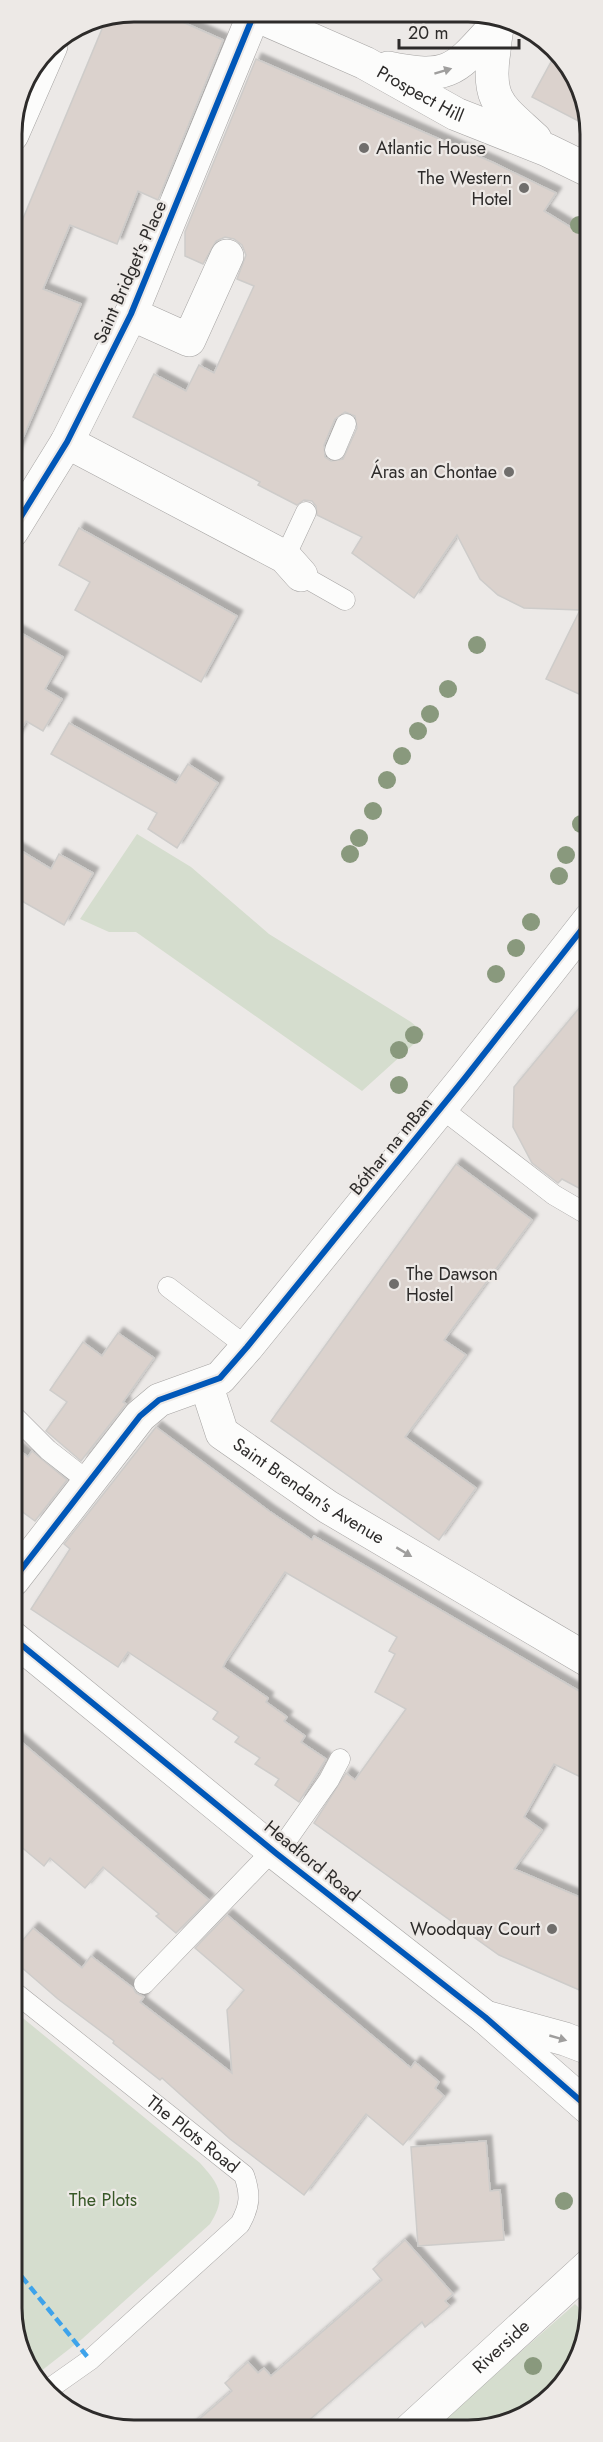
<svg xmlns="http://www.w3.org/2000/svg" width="603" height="2442" viewBox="0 0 603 2442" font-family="Jost,sans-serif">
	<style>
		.green { fill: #d5ddce }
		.building { fill: #dbd2cd; stroke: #ceccca; stroke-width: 1.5; fill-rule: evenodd; filter: url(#shadow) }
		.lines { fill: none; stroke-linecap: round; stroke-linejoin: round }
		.lane-casing { stroke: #a6a4a3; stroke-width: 21 }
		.street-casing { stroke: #a6a4a3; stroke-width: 34 }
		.secondary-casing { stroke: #a6a4a3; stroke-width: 34 }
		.lane { stroke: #fcfcfb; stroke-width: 20 }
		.street { stroke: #fcfcfb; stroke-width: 33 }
		.secondary { stroke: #fcfcfb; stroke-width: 33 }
		.quiet { stroke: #3ea3eb; stroke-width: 4.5; stroke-dasharray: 9 4.5; stroke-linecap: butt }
		.cycleway-casing { stroke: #ede9e6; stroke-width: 10 }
		.cycleway { stroke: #0057b8; stroke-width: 6 }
		.tree { fill: #89997d }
		.oneway { fill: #9f9e9d }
		.poi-dot { fill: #706e6c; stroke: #ede9e6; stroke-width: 2 }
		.labels { text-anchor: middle; stroke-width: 4.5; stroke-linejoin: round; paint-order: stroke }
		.street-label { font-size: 18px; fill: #2d2b2a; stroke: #ede9e6 }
		.poi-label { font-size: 18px; fill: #2d2b2a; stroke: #ede9e6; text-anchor: end }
		.park-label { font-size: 18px; fill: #385727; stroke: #ede9e6 }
		.rim { fill: none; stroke: #2d2b2a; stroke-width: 3 }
	</style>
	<defs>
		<filter id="shadow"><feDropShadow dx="5.5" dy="-5.5" stdDeviation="1.5" flood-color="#0004"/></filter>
	</defs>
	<rect width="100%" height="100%" fill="#ece9e7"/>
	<g class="green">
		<path d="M 137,834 L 191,867 L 269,934 L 411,1022 L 425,1034 L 362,1091 L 136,932 L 109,932 L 80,919 Z"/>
		<path d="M 13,2010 L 200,2163 C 220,2185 227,2197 210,2224 L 82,2339 L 36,2375 L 13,2324 Z"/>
		<path d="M 575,2304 L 590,2318 L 560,2389 L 523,2417 L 485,2429 L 433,2429 Z"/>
	</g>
	<g class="building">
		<path d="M 134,12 L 160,12 L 223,40 L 158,200 L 138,191 L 117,244 L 70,225 L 43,289 L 81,304 L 12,463 L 12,245 L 107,17 Z"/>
		<path d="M 557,51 L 590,118 L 590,127 L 532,97 Z"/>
		<path d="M 256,59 L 494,163 L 556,193 L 544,211 L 590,239 L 590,699 L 546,679 L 580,610 L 524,608 L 498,595 L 480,579 L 457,535 L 414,598 L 352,553 L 362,537 L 317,515 L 316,506 L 312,501 L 304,500 L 297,505 L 258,485 L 260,482 L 133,417 L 154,374 L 186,391 L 199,365 L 214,373 L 254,286 L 237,279 L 246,255 L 242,245 L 234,239 L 225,237 L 216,241 L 203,264 L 185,256 L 185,232 ZM 345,412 L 355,416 L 357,428 L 343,459 L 331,461 L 325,457 L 324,445 L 335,419 Z"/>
		<path d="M 79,528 L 237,616 L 201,682 L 75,610 L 90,582 L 59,565 Z"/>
		<path d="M 12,628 L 63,657 L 45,689 L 62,699 L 43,731 L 26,721 L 12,745 Z"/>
		<path d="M 69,723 L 176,783 L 188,764 L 218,783 L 177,848 L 148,829 L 157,813 L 51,754 Z"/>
		<path d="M 13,846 L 51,869 L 59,854 L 93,873 L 64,925 L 13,896 Z"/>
		<path d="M 590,995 L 590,1194 L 562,1179 L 558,1183 L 532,1163 L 513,1127 L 514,1087 Z"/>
		<path d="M 456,1164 L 532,1220 L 444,1340 L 466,1355 L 405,1437 L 476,1488 L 439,1540 L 271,1421 Z"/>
		<path d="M 118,1333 L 154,1358 L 123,1402 L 126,1404 L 81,1461 L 46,1431 L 67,1402 L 50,1390 L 83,1342 L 102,1356 Z"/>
		<path d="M 156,1427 L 269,1511 L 312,1540 L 314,1536 L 591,1698 L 591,1782 L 554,1764 L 524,1817 L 542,1830 L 514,1869 L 591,1902 L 591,1995 L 499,1955 L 314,1823 L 346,1773 L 355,1780 L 406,1709 L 375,1692 L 395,1654 L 389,1651 L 397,1637 L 285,1572 L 226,1661 L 223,1667 L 268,1698 L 266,1702 L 287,1717 L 284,1721 L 305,1736 L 301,1742 L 326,1759 L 299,1802 L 275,1785 L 279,1779 L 255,1764 L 260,1758 L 235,1742 L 239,1737 L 213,1719 L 218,1712 L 128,1652 L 118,1667 L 31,1609 L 70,1549 L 64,1544 Z"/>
		<path d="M 13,1445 L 28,1457 L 32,1451 L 67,1480 L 35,1521 L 13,1505 Z"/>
		<path d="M 13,1735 L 209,1900 L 176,1933 L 156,1916 L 159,1914 L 103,1867 L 85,1888 L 50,1858 L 44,1866 L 13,1840 Z"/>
		<path d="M 227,1915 L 411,2068 L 415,2062 L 439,2082 L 435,2088 L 444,2096 L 403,2145 L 366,2114 L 304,2195 L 230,2139 L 162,2078 L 160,2080 L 113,2043 L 114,2041 L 58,1999 L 13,1960 L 13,1952 L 33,1928 L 82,1968 L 91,1956 L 133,1988 L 136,1993 L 144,1997 L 140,2002 L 232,2073 L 227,2010 L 244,1990 L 195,1948 Z"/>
		<path d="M 486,2141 L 490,2191 L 500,2190 L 504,2240 L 418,2246 L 411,2147 Z"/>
		<path d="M 405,2240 L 453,2294 L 445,2301 L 450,2306 L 425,2327 L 422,2322 L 300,2428 L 189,2428 L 232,2391 L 225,2383 L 248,2362 L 258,2373 L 264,2368 L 271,2376 L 336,2320 L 382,2280 L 373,2269 Z"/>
	</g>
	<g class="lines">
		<defs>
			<g id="lane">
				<path d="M 335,450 L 346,424"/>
				<path d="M 285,557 L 306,512"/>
				<path d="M 301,575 L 345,600"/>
				<path d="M 441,1108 L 554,1195 L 590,1216"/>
				<path d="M 168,1287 L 247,1347"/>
				<path d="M 13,1415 L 48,1450 L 89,1482"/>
				<path d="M 277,1854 L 329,1780 L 340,1759"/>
				<path d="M 144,1984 L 273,1850"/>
				<path id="s1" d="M 13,1991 L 244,2175 C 251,2195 250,2206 240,2224 L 90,2360 L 46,2391"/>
			</g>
			<g id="street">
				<path d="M 12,135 L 51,46"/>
				<path d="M 131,314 L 189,340 L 227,256"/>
				<path d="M 67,442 L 285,557 L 301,575"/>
				<path d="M 12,531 L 67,442 L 131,314 L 254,14"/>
				<path id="s2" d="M 206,1384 L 222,1433 L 328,1507 L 591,1662"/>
				<path d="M 13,1580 L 140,1416 L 159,1400 L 220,1378 L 247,1347 L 465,1078 L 590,919"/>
				<path d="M 485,2017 L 565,2039 L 591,2049"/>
				<path id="s3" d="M 411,2429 L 591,2264"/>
			</g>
			<g id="secondary">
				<path id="s4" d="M 251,13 L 365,63 L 456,114 L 547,150 L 590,171"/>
				<path d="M 500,18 C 496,28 495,40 494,51 C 486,102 501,107 535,139"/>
				<path d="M 388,68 C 452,81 456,69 498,23"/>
				<path d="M 13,1638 L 277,1854 L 485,2017 L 591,2110"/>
			</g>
		</defs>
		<use href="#lane" class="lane-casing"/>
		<use href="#street" class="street-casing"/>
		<use href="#secondary" class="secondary-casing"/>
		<use href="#lane" class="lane"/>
		<use href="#street" class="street"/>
		<use href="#secondary" class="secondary"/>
		<path class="quiet" d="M 13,2266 L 90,2360"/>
		<defs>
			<g id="cycleway">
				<path d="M 12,531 L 67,442 L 131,314 L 254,14"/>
				<path d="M 13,1580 L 140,1416 L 159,1400 L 220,1378 L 247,1347 L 465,1078 L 590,919"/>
				<path d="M 13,1638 L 277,1854 L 485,2017 L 591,2110"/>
			</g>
		</defs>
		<use href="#cycleway" class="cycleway-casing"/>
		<use href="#cycleway" class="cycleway"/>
	</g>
	<g class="tree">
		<circle cx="579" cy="225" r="9"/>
		<circle cx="477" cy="645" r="9"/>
		<circle cx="448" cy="689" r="9"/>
		<circle cx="430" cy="714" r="9"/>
		<circle cx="418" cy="731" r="9"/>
		<circle cx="402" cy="756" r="9"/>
		<circle cx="387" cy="780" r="9"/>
		<circle cx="373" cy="811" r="9"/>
		<circle cx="581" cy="824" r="9"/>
		<circle cx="359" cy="838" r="9"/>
		<circle cx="350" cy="854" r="9"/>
		<circle cx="566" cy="855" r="9"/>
		<circle cx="559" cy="876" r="9"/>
		<circle cx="531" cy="922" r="9"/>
		<circle cx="516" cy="948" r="9"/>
		<circle cx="496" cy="974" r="9"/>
		<circle cx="414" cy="1035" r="9"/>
		<circle cx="399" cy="1050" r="9"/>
		<circle cx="399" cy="1085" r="9"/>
		<circle cx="564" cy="2201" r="9"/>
		<circle cx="533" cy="2366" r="9"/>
	</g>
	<defs><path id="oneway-solid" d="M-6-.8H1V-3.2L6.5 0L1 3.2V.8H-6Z" transform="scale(1.5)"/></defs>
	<g class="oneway">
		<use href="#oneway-solid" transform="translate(443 71) rotate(-17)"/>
		<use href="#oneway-solid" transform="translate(404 1552) rotate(31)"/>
		<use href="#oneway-solid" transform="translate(558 2038) rotate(16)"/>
	</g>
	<g class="poi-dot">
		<circle cx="364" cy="148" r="6"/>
		<circle cx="524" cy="188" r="6"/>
		<circle cx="509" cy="472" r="6"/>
		<circle cx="394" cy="1284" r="6"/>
		<circle cx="552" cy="1929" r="6"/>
	</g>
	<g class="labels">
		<g class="street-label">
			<text dy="6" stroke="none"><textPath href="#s4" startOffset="188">Prospect Hill</textPath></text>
			<text transform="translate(130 272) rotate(-66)" y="6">Saint Bridget's Place</text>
			<text transform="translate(391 1146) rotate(-51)" y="6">Bóthar na mBan</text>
			<text dy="6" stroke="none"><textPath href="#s2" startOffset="156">Saint Brendan's Avenue</textPath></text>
			<text transform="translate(312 1861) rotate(39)" y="6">Headford Road</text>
			<text dy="6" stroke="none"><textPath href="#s1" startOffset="230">The Plots Road</textPath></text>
			<text dy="6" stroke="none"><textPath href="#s3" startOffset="122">Riverside</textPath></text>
		</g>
		<g class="poi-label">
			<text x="376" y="154" text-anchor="start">Atlantic House</text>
			<text x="512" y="184">The Western<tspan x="512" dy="21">Hotel</tspan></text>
			<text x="497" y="478">Áras an Chontae</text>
			<text x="406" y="1280" text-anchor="start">The Dawson<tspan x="406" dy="21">Hostel</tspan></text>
			<text x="540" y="1935">Woodquay Court</text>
		</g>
		<g class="park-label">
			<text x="103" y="2206">The Plots</text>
		</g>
	</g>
	<path d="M0 0H603V2442H0ZM134 22H468A112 112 0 0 1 580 134V2308A112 112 0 0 1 468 2420H134A112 112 0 0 1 22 2308V134A112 112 0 0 1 134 22Z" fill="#ede9e6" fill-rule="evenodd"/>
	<path class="rim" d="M134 22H468A112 112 0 0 1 580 134V2308A112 112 0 0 1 468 2420H134A112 112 0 0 1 22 2308V134A112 112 0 0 1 134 22Z"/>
	<path d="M399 39v9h120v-9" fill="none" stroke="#2d2b2a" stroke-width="3"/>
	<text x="408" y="39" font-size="18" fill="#2d2b2a" stroke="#ede9e6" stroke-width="4.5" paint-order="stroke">20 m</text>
</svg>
